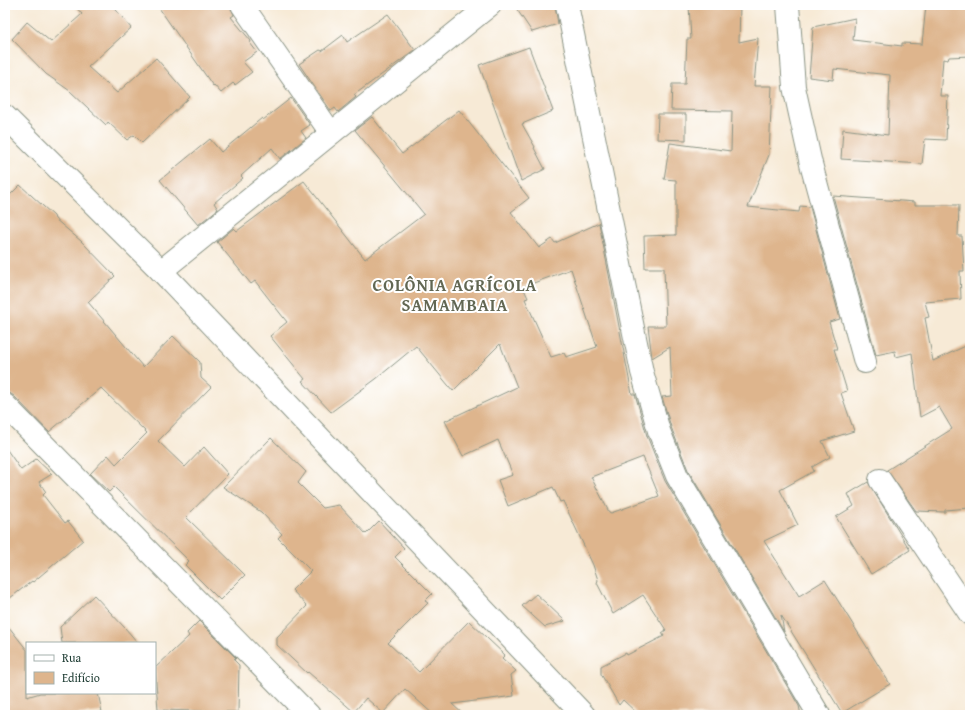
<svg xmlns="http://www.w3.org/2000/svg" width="975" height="720" viewBox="0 0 975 720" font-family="'Gentium Book Plus',serif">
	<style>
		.building { fill: #deb58d; fill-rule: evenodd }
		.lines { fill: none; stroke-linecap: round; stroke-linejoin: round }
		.minor-casing { stroke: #8b9485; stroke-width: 24 }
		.minor { stroke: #fff; stroke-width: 22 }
		.labels { text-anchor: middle; stroke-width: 4; stroke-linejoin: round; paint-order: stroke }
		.district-label { font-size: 17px; font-weight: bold; letter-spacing: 1px; fill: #626753; stroke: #fff }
	</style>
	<rect width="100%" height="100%" fill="#fff"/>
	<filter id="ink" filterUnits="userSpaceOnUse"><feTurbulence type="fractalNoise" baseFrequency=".025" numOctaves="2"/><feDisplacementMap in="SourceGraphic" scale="8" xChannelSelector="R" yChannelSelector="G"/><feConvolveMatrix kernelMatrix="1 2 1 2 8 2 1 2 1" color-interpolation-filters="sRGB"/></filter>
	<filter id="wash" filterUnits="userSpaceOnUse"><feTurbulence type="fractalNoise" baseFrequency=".012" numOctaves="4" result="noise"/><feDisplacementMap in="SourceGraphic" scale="16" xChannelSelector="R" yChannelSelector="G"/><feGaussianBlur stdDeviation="0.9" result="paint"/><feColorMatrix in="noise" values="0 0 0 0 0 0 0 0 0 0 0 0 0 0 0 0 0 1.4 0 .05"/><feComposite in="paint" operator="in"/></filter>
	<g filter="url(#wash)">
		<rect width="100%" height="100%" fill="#f7ead6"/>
		<g id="blocks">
			<g class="building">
				<path d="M 74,5 L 112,5 L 131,28 L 88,67 L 117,93 L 156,58 L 190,97 L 142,143 L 134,135 L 127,140 L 108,122 L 106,125 L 70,91 L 46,74 L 12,39 L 27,22 L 51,42 L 82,14 Z"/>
				<path d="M 157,5 L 230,5 L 234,15 L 231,17 L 251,41 L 250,43 L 257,52 L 243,62 L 252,72 L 235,85 L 233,83 L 221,93 L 214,85 L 213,86 Z"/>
				<path d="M 514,5 L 555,5 L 558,24 L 532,32 Z"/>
				<path d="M 689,5 L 740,5 L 739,42 L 758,38 L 754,86 L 772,86 L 769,155 L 748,207 L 799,212 L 800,206 L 810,207 L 840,319 L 829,322 L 837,349 L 834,349 L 847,391 L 841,393 L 854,431 L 822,441 L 830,457 L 812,467 L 814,471 L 780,490 L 798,525 L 764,541 L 799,596 L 825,580 L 890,684 L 842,713 L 781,615 L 784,632 L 688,470 L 671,427 L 662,397 L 672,396 L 670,347 L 652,358 L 648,326 L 666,326 L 664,268 L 645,268 L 644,236 L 676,235 L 676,180 L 664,179 L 670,143 L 731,151 L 732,111 L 671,110 L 672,84 L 685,84 L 687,39 L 691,39 Z"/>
				<path d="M 926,5 L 970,5 L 970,56 L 949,57 L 948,60 L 943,59 L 940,96 L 948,96 L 946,140 L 925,139 L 922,164 L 841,159 L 843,129 L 888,135 L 890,75 L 834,69 L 833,80 L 809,77 L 813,27 L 855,18 L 853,40 L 902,46 L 902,43 L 922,44 Z"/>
				<path d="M 388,14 L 415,50 L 354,95 L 356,97 L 338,112 L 335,108 L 331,111 L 299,64 L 320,50 L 322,51 L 343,35 L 347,42 Z"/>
				<path d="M 529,47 L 553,111 L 522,124 L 535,147 L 534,148 L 545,169 L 521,181 L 479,65 Z"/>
				<path d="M 291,98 L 310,125 L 301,131 L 306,138 L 280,159 L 272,148 L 241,176 L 243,178 L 214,203 L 218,209 L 198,225 L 160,180 L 210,139 L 221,152 L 262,118 L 263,120 Z"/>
				<path d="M 459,110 L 529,198 L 511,212 L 539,248 L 552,239 L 555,243 L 599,223 L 632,394 L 635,394 L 647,436 L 665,481 L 799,706 L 801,715 L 639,715 L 623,700 L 619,705 L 601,674 L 601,666 L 626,653 L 627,655 L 664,636 L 662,633 L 666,630 L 643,595 L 613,614 L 597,583 L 598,580 L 593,565 L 563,501 L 560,502 L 553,487 L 508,506 L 498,480 L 513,475 L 498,440 L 463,456 L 445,421 L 517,387 L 500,344 L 453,391 L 416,346 L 376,379 L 331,412 L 302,381 L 305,379 L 270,336 L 287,322 L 255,281 L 251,284 L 217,242 L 234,228 L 237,231 L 304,181 L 365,259 L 424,214 L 355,130 L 372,117 L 402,154 ZM 571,269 L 597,347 L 566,357 L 564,353 L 551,357 L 525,299 L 528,298 L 523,287 ZM 643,457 L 659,496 L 611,513 L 609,512 L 591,477 Z"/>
				<path d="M 658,114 L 686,114 L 686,140 L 657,139 Z"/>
				<path d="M 20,185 L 54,216 L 55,219 L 81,241 L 115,276 L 88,302 L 143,367 L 173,336 L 200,362 L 201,378 L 211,387 L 158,441 L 185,467 L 204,447 L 228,474 L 186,517 L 245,575 L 220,600 L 185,565 L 189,561 L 114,487 L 109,492 L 90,474 L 108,455 L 116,464 L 147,433 L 101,388 L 49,432 L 14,396 L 5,390 L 5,200 Z"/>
				<path d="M 833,196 L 915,202 L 915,205 L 959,205 L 958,236 L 962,236 L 964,271 L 960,271 L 961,299 L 925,302 L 929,317 L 925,318 L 933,361 L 970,344 L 970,508 L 945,510 L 945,512 L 916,511 L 887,470 L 952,429 L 939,407 L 920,417 L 912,353 L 896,357 L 895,351 L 876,355 Z"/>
				<path d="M 271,438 L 306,472 L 298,483 L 323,508 L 339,505 L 366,534 L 379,521 L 404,548 L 395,557 L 432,594 L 425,601 L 428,603 L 388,643 L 419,672 L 469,621 L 505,655 L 502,658 L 516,671 L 511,675 L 514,696 L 452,704 L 464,715 L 434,715 L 405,689 L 383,713 L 366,698 L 354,712 L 308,672 L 307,673 L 277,645 L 277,637 L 307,606 L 292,590 L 311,571 L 278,538 L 282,534 L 261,512 L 223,487 Z"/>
				<path d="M 5,447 L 21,470 L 36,459 L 52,474 L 39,482 L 46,492 L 43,495 L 65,523 L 68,521 L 83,540 L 33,582 L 32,581 L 5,602 Z"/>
				<path d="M 868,482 L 910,550 L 871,574 L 836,517 L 854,506 L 848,494 Z"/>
				<path d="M 536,594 L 546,603 L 565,621 L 545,627 L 522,606 Z"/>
				<path d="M 94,595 L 125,628 L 138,643 L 62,643 L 60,627 Z"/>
				<path d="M 199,621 L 236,658 L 234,660 L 239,665 L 238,712 L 158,710 L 155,668 L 189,636 L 187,633 Z"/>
				<path d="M 5,622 L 27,650 L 27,697 L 40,693 L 98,693 L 102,712 L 71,715 L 5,715 L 5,704 L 7,704 L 5,695 Z"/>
			</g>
		</g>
	</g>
	<g filter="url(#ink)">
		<use href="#blocks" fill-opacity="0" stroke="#8b9485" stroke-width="1"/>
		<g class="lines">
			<defs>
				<g id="minor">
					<path d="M 242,5 L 331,133"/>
					<path d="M 567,5 L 642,372 L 659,431 L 677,476 L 819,715"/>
					<path d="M 788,5 L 794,87 L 811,164 L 865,362"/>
					<path d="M 5,116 L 161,271 L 584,715"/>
					<path d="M 161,271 L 490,5"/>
					<path d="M 5,405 L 309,715"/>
					<path d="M 880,480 L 970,614"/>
				</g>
			</defs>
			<use href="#minor" class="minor-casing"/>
			<use href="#minor" class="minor"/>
		</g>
	</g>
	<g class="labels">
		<g class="district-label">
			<text x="455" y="291">COLÔNIA AGRÍCOLA<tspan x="455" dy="20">SAMAMBAIA</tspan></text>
		</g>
	</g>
	<rect width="975" height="720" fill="none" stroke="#fff" stroke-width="20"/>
	<rect x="26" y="642" width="130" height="52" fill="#ffffff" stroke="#a5b1ae"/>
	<rect x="34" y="655" width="20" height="6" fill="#ffffff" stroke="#a5b1ae"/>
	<text x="62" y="662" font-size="12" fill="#1f3d34">Rua</text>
	<rect x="34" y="672" width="20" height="12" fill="#deb58d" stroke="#a5b1ae"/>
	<text x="62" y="682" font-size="12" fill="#1f3d34">Edifício</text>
</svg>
